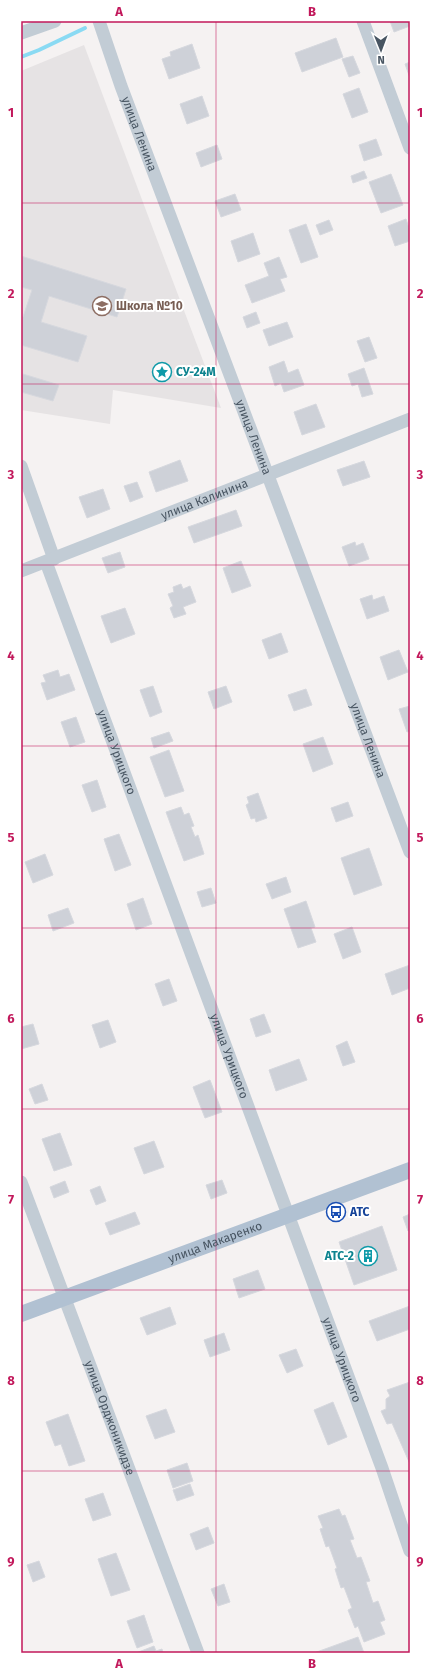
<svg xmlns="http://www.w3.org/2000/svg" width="431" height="1674" viewBox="0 0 431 1674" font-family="'Fira Sans',sans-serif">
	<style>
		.education { fill: #e6e3e4 }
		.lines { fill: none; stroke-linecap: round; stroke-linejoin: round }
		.stream { stroke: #8adaf3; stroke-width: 4 }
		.building { fill: #ced1d8; stroke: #d6d8de }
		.minor { stroke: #c2ccd5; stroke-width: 13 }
		.major { stroke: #b1c1d2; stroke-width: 16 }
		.grid { fill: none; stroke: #c2185b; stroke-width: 1; stroke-opacity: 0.55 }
		.labels { text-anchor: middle; stroke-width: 4; stroke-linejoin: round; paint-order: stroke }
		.street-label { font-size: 12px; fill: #485562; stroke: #fff }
		.education-label { font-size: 12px; font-weight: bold; fill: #785e54; stroke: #fff; text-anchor: start }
		.culture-label { font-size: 12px; font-weight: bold; fill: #0d838f; stroke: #fff; text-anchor: start }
		.transit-label { font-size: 12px; font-weight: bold; fill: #164399; stroke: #fff; text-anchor: start }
		.neatline { fill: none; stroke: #c2185b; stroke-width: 1.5 }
		.grid-label { font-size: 13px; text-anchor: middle; font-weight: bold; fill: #c2185b }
	</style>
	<rect width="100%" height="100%" fill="#f5f2f2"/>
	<path class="education" d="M 84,45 L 150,221 L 221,408 L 113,390 L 110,424 L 21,410 L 21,71 Z"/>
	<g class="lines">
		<path class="stream" d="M 21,57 L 39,50 L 85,28"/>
	</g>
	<g class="building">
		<path d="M 390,21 L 409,21 L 410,26 L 394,32 Z"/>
		<path d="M 336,38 L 343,57 L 302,72 L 295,53 Z"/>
		<path d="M 192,44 L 200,68 L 169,79 L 162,59 L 171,56 L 170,52 Z"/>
		<path d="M 353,56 L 360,73 L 349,77 L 342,59 Z"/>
		<path d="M 410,62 L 410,78 L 405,64 Z"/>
		<path d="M 359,88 L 368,112 L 352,118 L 343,94 Z"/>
		<path d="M 202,96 L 209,116 L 187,124 L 180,104 Z"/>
		<path d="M 376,139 L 382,155 L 364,161 L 359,145 Z"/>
		<path d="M 217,145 L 222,159 L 201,167 L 196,153 Z"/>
		<path d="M 364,171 L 367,178 L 353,183 L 351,176 Z"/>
		<path d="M 391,174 L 403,205 L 381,213 L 369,182 Z"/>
		<path d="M 235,194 L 241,210 L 221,217 L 215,201 Z"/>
		<path d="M 406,219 L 410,231 L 410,241 L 395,246 L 388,226 Z"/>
		<path d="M 329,220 L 333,230 L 320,235 L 316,225 Z"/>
		<path d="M 306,224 L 318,257 L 301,263 L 289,230 Z"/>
		<path d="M 253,233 L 260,254 L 238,262 L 231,241 Z"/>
		<path d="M 21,256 L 126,289 L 117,317 L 49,296 L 41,322 L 87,336 L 78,362 L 21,345 L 21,316 L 23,317 L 32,290 L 21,287 Z"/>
		<path d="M 279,257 L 287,277 L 280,279 L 285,291 L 252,303 L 245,285 L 269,276 L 264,263 Z"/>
		<path d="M 256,312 L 260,323 L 247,328 L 243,317 Z"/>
		<path d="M 287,322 L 293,337 L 269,346 L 263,330 Z"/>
		<path d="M 369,337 L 377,358 L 365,362 L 357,341 Z"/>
		<path d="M 284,361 L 288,373 L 298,369 L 304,385 L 284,392 L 281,383 L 275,386 L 269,367 Z"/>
		<path d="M 364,368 L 373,394 L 362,397 L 358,384 L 352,386 L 348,374 Z"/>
		<path d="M 23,374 L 59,385 L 53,401 L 21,392 L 21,382 Z"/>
		<path d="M 316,404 L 325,427 L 302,435 L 294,412 Z"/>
		<path d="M 180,460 L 188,481 L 156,492 L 149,472 Z"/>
		<path d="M 364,461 L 370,477 L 343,486 L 337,470 Z"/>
		<path d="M 137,482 L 143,497 L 130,502 L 124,486 Z"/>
		<path d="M 103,489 L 110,509 L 87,518 L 79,497 Z"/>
		<path d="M 236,510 L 242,526 L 194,543 L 188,527 Z"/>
		<path d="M 355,542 L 356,546 L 363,543 L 369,559 L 349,566 L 342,547 Z"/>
		<path d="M 120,552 L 125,567 L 108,573 L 102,558 Z"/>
		<path d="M 241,561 L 251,586 L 232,593 L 223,568 Z"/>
		<path d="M 181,584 L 183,589 L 190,586 L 196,602 L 183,607 L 186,614 L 174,618 L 170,608 L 173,606 L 168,594 L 174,592 L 173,587 Z"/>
		<path d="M 372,595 L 373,600 L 384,596 L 389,611 L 367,619 L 360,599 Z"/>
		<path d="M 125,608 L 135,634 L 111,643 L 101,616 Z"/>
		<path d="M 281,633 L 288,652 L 269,659 L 262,640 Z"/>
		<path d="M 399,650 L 408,672 L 388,680 L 380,657 Z"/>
		<path d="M 58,670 L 60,677 L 69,674 L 75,690 L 47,700 L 41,683 L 46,682 L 43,675 Z"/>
		<path d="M 153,686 L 162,712 L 150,717 L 140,690 Z"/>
		<path d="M 226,686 L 232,702 L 214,709 L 208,692 Z"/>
		<path d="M 306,689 L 312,705 L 294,711 L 288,695 Z"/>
		<path d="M 410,706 L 410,731 L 407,732 L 399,709 Z"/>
		<path d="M 76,717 L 85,742 L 70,747 L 61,722 Z"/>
		<path d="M 169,732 L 173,741 L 154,748 L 151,738 Z"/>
		<path d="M 323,737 L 333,764 L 313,772 L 303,744 Z"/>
		<path d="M 169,750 L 184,791 L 165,797 L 150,757 Z"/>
		<path d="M 97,780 L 106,807 L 92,812 L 82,785 Z"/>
		<path d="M 258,793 L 267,818 L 256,822 L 255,818 L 251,819 L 246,805 L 249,803 L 247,797 Z"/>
		<path d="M 348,802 L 353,816 L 336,822 L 331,808 Z"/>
		<path d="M 181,807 L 184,815 L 189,813 L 194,826 L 191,827 L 195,837 L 198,835 L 204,854 L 184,861 L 166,812 Z"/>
		<path d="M 119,834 L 131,865 L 115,871 L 104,839 Z"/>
		<path d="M 369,848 L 382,885 L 354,895 L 341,858 Z"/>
		<path d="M 45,854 L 53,875 L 33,883 L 25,862 Z"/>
		<path d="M 286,877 L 291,892 L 272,899 L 266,884 Z"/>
		<path d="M 211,888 L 216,903 L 202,907 L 197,892 Z"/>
		<path d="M 143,898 L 152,924 L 136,930 L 127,904 Z"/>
		<path d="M 306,901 L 315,927 L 311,928 L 316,942 L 298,948 L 284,909 Z"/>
		<path d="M 68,908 L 74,923 L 53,931 L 48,915 Z"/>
		<path d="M 352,927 L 361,952 L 343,959 L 334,934 Z"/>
		<path d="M 410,965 L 410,988 L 392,995 L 385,974 Z"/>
		<path d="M 169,979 L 177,1001 L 163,1006 L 155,984 Z"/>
		<path d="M 264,1014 L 271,1032 L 256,1037 L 250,1019 Z"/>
		<path d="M 108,1020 L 116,1042 L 100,1048 L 92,1025 Z"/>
		<path d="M 33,1024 L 39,1044 L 21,1049 L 21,1027 Z"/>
		<path d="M 347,1041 L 355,1062 L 343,1066 L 336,1046 Z"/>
		<path d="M 299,1059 L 307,1080 L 276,1091 L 269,1070 Z"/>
		<path d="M 210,1080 L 222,1112 L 205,1118 L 193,1087 Z"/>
		<path d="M 42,1084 L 48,1100 L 35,1104 L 29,1089 Z"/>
		<path d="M 60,1133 L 72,1165 L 54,1171 L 42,1139 Z"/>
		<path d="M 154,1141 L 164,1167 L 144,1174 L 134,1148 Z"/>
		<path d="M 222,1180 L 227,1193 L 211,1199 L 206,1185 Z"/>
		<path d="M 65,1181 L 69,1192 L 54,1198 L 50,1187 Z"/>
		<path d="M 100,1186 L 106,1201 L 96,1205 L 90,1190 Z"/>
		<path d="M 135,1212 L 140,1224 L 110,1235 L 105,1223 Z"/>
		<path d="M 410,1214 L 410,1230 L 408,1231 L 403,1217 Z"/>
		<path d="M 382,1226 L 397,1270 L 354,1285 L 339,1242 Z"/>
		<path d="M 258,1270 L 265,1289 L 239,1298 L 233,1279 Z"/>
		<path d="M 410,1306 L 410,1329 L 377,1341 L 369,1321 Z"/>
		<path d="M 170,1307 L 176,1324 L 147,1335 L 140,1318 Z"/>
		<path d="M 224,1333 L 230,1350 L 210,1357 L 204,1340 Z"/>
		<path d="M 296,1349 L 303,1366 L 287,1373 L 279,1355 Z"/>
		<path d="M 410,1382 L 410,1464 L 392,1423 L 387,1424 L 381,1411 L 386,1409 L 386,1399 L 390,1396 L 387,1390 Z"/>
		<path d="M 333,1402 L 347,1437 L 328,1445 L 314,1410 Z"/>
		<path d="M 166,1409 L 175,1432 L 155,1439 L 146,1416 Z"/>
		<path d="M 68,1414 L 85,1461 L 69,1466 L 61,1444 L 55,1446 L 46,1422 Z"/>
		<path d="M 187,1463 L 193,1481 L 173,1488 L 167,1470 Z"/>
		<path d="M 190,1484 L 194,1495 L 177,1501 L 173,1490 Z"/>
		<path d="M 103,1493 L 111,1515 L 93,1521 L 85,1499 Z"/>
		<path d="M 339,1509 L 342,1516 L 345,1515 L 354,1539 L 350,1540 L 357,1558 L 361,1557 L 370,1581 L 366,1582 L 373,1603 L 378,1601 L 385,1620 L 380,1622 L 385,1634 L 364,1642 L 358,1626 L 355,1628 L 348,1610 L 352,1608 L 344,1587 L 341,1588 L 335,1569 L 337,1568 L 329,1546 L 326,1547 L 320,1529 L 323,1528 L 318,1516 Z"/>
		<path d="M 208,1527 L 214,1543 L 196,1550 L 190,1534 Z"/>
		<path d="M 116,1553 L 130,1590 L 111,1596 L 98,1559 Z"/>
		<path d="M 39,1561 L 45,1577 L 33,1582 L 27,1565 Z"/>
		<path d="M 224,1584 L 230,1602 L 218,1606 L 211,1589 Z"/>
		<path d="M 144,1615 L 153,1642 L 137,1648 L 127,1621 Z"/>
		<path d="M 358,1637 L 364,1653 L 314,1653 Z"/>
		<path d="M 154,1646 L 156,1651 L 162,1649 L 163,1653 L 136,1653 Z"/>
	</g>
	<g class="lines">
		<g class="minor">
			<path id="s1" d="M 99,21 L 121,86 L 410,852"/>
			<path d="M 363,21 L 410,148"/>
			<path d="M 21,33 L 55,21"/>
			<path d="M 21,466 L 54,559"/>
			<path id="s2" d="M 46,562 L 382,1468 L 410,1551"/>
			<path id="s3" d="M 21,571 L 410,419"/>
			<path id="s4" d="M 21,1182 L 198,1653"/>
		</g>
		<path class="major" id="s5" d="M 21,1314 L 410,1170"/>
	</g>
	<path class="grid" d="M 216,21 L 216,1653M 21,203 L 410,203M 21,384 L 410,384M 21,565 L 410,565M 21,746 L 410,746M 21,928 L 410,928M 21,1109 L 410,1109M 21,1290 L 410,1290M 21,1471 L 410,1471"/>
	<defs>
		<symbol id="school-ring" viewBox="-11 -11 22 22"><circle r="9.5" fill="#fff" stroke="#8d6e63" stroke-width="1.5"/><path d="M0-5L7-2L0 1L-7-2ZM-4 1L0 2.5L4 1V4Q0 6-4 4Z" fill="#8d6e63"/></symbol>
		<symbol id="sight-ring" viewBox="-11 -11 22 22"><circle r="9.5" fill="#fff" stroke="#0f9aa8" stroke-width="1.5"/><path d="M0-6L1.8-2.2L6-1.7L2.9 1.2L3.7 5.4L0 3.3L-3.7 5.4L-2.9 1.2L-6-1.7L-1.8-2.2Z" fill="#0f9aa8"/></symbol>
		<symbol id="bus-ring" viewBox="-11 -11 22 22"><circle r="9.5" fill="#fff" stroke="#1a4fb4" stroke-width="1.5"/><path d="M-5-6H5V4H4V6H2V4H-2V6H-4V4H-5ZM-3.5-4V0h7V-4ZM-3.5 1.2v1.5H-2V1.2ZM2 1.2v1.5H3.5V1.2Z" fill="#1a4fb4"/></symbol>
		<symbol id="building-ring" viewBox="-11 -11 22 22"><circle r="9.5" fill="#fff" stroke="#0f9aa8" stroke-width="1.5"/><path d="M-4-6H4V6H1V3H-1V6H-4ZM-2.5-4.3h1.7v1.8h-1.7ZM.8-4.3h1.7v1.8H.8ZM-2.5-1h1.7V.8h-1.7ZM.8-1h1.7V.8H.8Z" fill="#0f9aa8"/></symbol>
	</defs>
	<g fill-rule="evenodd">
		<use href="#school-ring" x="91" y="295" width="22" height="22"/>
		<use href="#sight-ring" x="151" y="361" width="22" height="22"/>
		<use href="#bus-ring" x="325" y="1201" width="22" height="22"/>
		<use href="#building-ring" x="357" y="1245" width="22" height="22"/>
	</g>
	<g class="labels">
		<g class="street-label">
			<text dy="4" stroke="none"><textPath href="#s1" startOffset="120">улица Ленина</textPath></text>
			<text dy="4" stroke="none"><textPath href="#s1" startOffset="444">улица Ленина</textPath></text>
			<text dy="4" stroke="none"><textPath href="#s3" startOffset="197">улица Калинина</textPath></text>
			<text dy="4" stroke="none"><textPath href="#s1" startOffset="768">улица Ленина</textPath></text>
			<text dy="4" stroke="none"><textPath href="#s2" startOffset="203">улица Урицкого</textPath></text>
			<text dy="4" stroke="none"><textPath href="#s2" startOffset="527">улица Урицкого</textPath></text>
			<text dy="4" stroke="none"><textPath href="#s5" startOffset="207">улица Макаренко</textPath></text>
			<text dy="4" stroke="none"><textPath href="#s2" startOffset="851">улица Урицкого</textPath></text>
			<text dy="4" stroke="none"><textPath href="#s4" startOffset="252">улица Орджоникидзе</textPath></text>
		</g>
		<g class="education-label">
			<text x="116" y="310">Школа №10</text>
		</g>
		<g class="culture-label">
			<text x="176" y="376">СУ-24М</text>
			<text x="354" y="1260" text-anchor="end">АТС-2</text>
		</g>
		<g class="transit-label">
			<text x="350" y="1216">АТС</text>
		</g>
	</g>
	<rect width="431" height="1674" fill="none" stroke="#ffffff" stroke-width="44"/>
	<g transform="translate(381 50) rotate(179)" stroke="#ffffff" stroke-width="3" paint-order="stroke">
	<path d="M0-3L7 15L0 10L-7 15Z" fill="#485562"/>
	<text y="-6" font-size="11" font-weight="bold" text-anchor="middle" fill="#485562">N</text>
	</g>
	<rect x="22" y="22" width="387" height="1630" class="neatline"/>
	<g class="grid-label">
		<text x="119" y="16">A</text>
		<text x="312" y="16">B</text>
		<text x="11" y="117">1</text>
		<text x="420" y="117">1</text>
		<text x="11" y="298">2</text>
		<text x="420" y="298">2</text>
		<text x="11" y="479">3</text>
		<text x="420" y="479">3</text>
		<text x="11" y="660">4</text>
		<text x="420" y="660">4</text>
		<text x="11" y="842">5</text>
		<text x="420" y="842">5</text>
		<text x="11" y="1023">6</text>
		<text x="420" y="1023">6</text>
		<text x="11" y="1204">7</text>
		<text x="420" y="1204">7</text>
		<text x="11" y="1385">8</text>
		<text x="420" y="1385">8</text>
		<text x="11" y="1566">9</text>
		<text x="420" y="1566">9</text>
		<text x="119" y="1668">A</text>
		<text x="312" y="1668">B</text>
	</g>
</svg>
